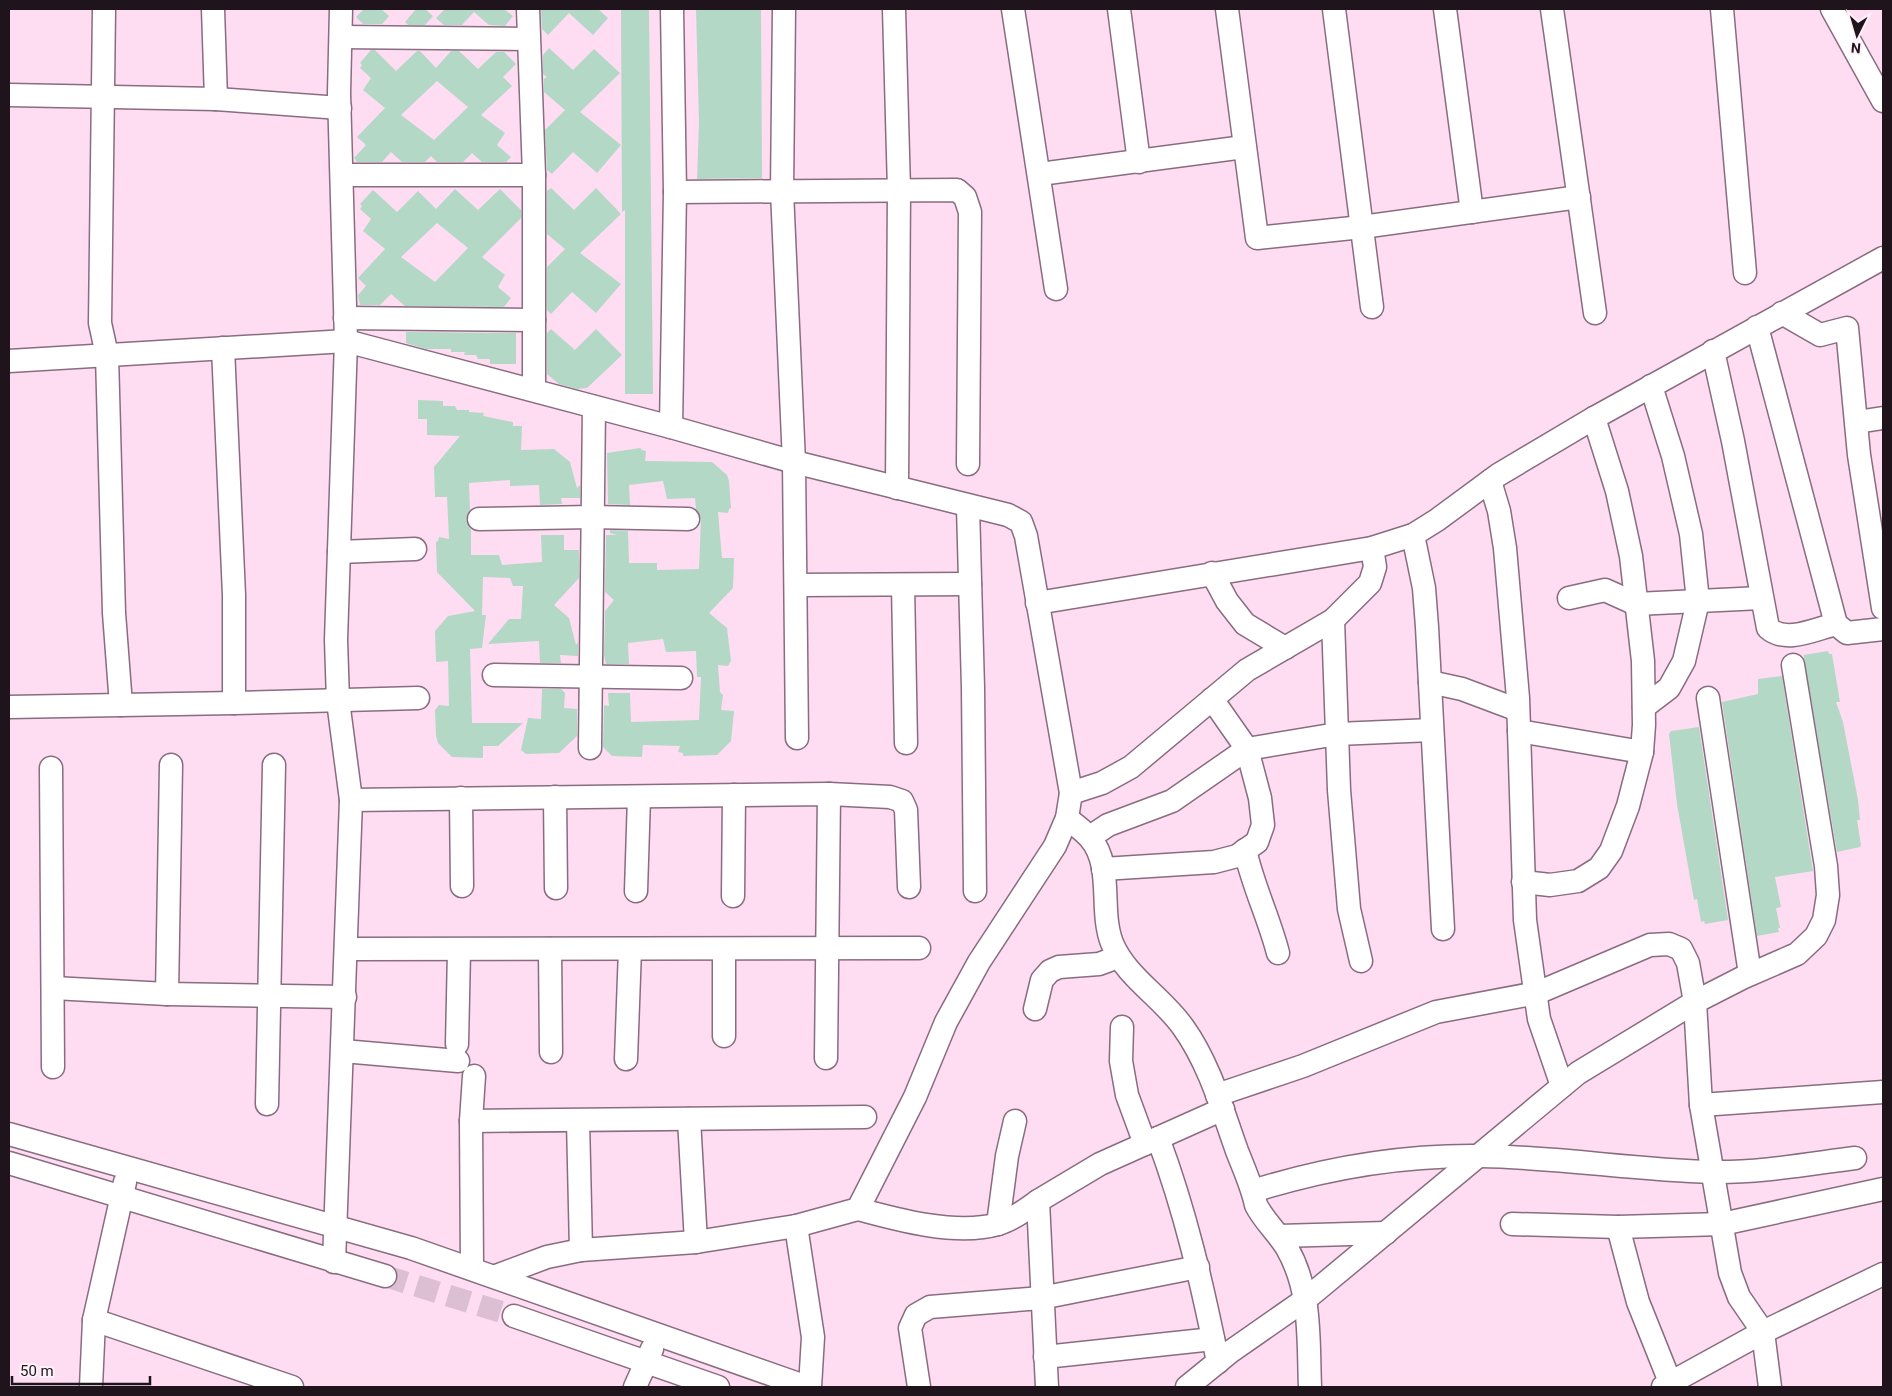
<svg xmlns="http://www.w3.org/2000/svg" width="1892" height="1396" viewBox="0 0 1892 1396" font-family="Roboto,sans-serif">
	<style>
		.building { fill: #b3d8c6; fill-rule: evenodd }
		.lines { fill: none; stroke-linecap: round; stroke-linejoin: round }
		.minor-tunnel { stroke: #ddbfd3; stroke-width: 22; stroke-dasharray: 22 11; stroke-linecap: butt }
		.minor-casing { stroke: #896c80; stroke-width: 25 }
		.minor { stroke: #fff; stroke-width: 22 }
	</style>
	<rect width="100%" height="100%" fill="#feddf3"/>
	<g class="building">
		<path d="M 364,9 L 381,9 L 389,16 L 382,24 L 363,24 L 356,17 Z"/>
		<path d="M 416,9 L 425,9 L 433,16 L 425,25 L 408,25 L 405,22 Z"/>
		<path d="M 445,9 L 504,9 L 513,16 L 505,26 L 489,25 L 474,12 L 462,25 L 444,25 L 436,18 Z"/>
		<path d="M 541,9 L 598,9 L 608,18 L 593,35 L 569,13 L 548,35 L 542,29 Z"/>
		<path d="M 621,9 L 649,9 L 653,394 L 625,394 L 625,210 L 622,212 Z"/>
		<path d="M 696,9 L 761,9 L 762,178 L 697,179 L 699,123 Z"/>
		<path d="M 549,48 L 573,70 L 594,49 L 620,73 L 580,112 L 621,145 L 597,173 L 573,152 L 552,174 L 547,170 L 545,130 L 565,110 L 544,92 L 544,79 L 547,77 L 543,74 L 543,55 Z"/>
		<path d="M 371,50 L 375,50 L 396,71 L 417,51 L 420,51 L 436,68 L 451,51 L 459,51 L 478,69 L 496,52 L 504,52 L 516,64 L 503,77 L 512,86 L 481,115 L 505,133 L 497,145 L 511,157 L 506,162 L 482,162 L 472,153 L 463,162 L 437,162 L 431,156 L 425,162 L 402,162 L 391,152 L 382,162 L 357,162 L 354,158 L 366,145 L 357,137 L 385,108 L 363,90 L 371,78 L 360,68 L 362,65 L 360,63 ZM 437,81 L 468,107 L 434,140 L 401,115 Z"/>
		<path d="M 551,188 L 574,210 L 596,188 L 621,214 L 580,253 L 621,284 L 596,313 L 572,292 L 551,314 L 547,310 L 547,267 L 565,249 L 547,234 L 547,191 Z"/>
		<path d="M 455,189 L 478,210 L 500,189 L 521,210 L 521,218 L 482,257 L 505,275 L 498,287 L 511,298 L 504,307 L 405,306 L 391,294 L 380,305 L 360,305 L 358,295 L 366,286 L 358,278 L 385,249 L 363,231 L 371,219 L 360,209 L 362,206 L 360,204 L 373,190 L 397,212 L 418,191 L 436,209 ZM 437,223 L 468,248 L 435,282 L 401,257 Z"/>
		<path d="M 551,329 L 575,350 L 596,329 L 622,355 L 587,388 L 577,389 L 559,384 L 547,374 L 547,333 Z"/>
		<path d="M 406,332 L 516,333 L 516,364 L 490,364 L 490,359 L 478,359 L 476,355 L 464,355 L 465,352 L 451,352 L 451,349 L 426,349 L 406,343 Z"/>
		<path d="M 418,400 L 443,401 L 443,406 L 455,406 L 457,410 L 469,410 L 469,412 L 484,413 L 483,416 L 513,422 L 513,426 L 522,426 L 521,450 L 554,449 L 570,462 L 577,488 L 580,485 L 580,498 L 561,498 L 562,504 L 540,505 L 539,485 L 510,486 L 510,480 L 469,483 L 470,510 L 466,520 L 471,529 L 471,555 L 499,555 L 502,565 L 542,562 L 541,535 L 564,535 L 564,550 L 579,550 L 579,578 L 554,605 L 569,618 L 576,645 L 578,642 L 578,656 L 560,655 L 561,663 L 540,663 L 539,641 L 488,644 L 509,619 L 521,619 L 523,586 L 513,586 L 510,578 L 483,577 L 482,615 L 486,615 L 482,648 L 470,649 L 472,723 L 523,723 L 498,746 L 483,746 L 483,758 L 452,757 L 438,743 L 436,736 L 435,710 L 439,705 L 449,706 L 448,661 L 436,662 L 435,631 L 448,616 L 475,611 L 437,572 L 436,542 L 438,541 L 439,537 L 449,539 L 447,497 L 435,497 L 434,467 L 460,436 L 427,435 L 427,419 L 418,419 Z"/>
		<path d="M 640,448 L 642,450 L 646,451 L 645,461 L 712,462 L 727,475 L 729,481 L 731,508 L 729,509 L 728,513 L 718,512 L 722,558 L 734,558 L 733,588 L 709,613 L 727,628 L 731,661 L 728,666 L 718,665 L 720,692 L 723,695 L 721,710 L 734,711 L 731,741 L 717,755 L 683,756 L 683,753 L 678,752 L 680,746 L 643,745 L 642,757 L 612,756 L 603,747 L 604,705 L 609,706 L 608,693 L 630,693 L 631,722 L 699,720 L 701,677 L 697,677 L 696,651 L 666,652 L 663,639 L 628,643 L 629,664 L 606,664 L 604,655 L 605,611 L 614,600 L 605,592 L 606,535 L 617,535 L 610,533 L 610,530 L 628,531 L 629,563 L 657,563 L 657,570 L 699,569 L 701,519 L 696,509 L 695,498 L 667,499 L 663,481 L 629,485 L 630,505 L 608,504 L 607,453 Z"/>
		<path d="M 1828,651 L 1829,654 L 1832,654 L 1840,702 L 1836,702 L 1843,722 L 1858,800 L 1860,820 L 1857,820 L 1861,845 L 1860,847 L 1837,852 L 1804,658 L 1804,655 Z"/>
		<path d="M 1782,676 L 1813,871 L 1775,877 L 1781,907 L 1776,908 L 1780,928 L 1778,928 L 1779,932 L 1757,936 L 1722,702 L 1758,694 L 1758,679 Z"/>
		<path d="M 542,689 L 561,689 L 565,693 L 564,708 L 577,709 L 577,736 L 559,753 L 526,754 L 521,750 L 528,718 L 541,719 Z"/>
		<path d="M 1699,727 L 1728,920 L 1705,924 L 1704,921 L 1701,922 L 1697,899 L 1694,900 L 1677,804 L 1669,734 L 1671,731 Z"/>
	</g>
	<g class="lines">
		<path class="minor-tunnel" d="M 385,1276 L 514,1316"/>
		<defs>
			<g id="minor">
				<path d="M 213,9 L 216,99"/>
				<path d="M 528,9 L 534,175 L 534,390"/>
				<path d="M 784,9 L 782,191 L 794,462 L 797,738"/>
				<path d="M 894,9 L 899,190 L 897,488"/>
				<path d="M 1013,9 L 1056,289"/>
				<path d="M 1119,9 L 1139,162"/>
				<path d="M 1227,9 L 1257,238 L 1362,227 L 1579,197"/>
				<path d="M 1334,9 L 1372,307"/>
				<path d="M 1445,9 L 1472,212"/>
				<path d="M 1552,9 L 1595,313"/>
				<path d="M 1722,9 L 1745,273"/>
				<path d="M 1832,9 L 1883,101"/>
				<path d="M 341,37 L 528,39"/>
				<path d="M 9,95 L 216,99 L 340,108"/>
				<path d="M 1040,174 L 1244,147"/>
				<path d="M 342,175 L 534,175"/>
				<path d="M 675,192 L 957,190 L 965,197 L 970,212 L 968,464"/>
				<path d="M 1782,313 L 1820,335 L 1847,328 L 1859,455 L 1883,608"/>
				<path d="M 345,318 L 534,320"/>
				<path d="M 1757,327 L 1836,624 L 1847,633 L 1883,629"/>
				<path d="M 1713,351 L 1733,441 L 1768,628 C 1786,644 1815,629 1836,624"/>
				<path d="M 9,361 L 346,341 L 671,427 L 794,462 L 1008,515 L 1021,522 L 1026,536 L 1071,793 L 1067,818 L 1055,846 L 979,962 L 946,1022 L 915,1097 L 858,1209 L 796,1226 L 696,1242 L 581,1250 L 547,1257 L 496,1276"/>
				<path d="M 1857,422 L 1883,418"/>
				<path d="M 671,427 L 675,192 L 672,9"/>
				<path d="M 1490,481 L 1499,511 L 1505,548 L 1518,698 L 1525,920 L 1539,1019 L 1562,1086"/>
				<path d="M 968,507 L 973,688 L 975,891"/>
				<path d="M 479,519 L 592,517 L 688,519"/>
				<path d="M 1413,535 L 1424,588 L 1427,627 L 1443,929"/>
				<path d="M 339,552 L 415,549"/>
				<path d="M 1212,573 L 1227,601 L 1245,624 L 1285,648"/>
				<path d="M 796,585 L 970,584"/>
				<path d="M 903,585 L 906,743"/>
				<path d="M 1569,598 L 1605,590 L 1636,604 L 1761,598"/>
				<path d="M 1037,603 L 1372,548 L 1413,535 L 1437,520 L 1498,475 L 1594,418 L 1883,258"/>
				<path d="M 1333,620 L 1339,790 L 1349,909 L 1361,961"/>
				<path d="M 494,675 L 681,678"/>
				<path d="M 1430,682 L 1462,689 L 1518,710"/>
				<path d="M 1708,698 L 1750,974"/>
				<path d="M 234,703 L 418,698"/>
				<path d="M 121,705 L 234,703 L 234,595 L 223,348"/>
				<path d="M 9,707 L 121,705 L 114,613 L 107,355 L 100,323 L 104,9"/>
				<path d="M 1644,707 L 1669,688 L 1684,661 L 1698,601 L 1691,534 L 1673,456 L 1651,386"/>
				<path d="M 1519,731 L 1642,752"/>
				<path d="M 590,748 L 594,407"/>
				<path d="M 51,768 L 53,1067"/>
				<path d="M 1071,793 L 1102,783 L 1131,767 L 1247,670 L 1333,620 L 1370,583 L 1375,567 L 1372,548"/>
				<path d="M 555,797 L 556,888"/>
				<path d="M 461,798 L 462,886"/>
				<path d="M 351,800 L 829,794 L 890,797 L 902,801 L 906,810 L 909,887"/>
				<path d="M 1067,818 C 1074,824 1083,830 1090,838 C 1114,866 1099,910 1112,943 C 1126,977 1162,997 1183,1027 C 1209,1063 1222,1109 1237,1151 C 1244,1169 1252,1186 1256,1205 C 1264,1221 1278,1233 1287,1248 C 1312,1292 1308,1339 1310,1387"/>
				<path d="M 1090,837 L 1108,825 L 1172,801 L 1247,749 L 1337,734 L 1432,730"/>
				<path d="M 1245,850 C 1253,886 1269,918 1278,953"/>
				<path d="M 1103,869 L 1214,862 L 1237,856 L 1257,842 L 1263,825 L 1260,798 L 1247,749 L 1212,699"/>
				<path d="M 1523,882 L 1550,885 L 1578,881 L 1599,868 L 1611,851 L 1628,806 L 1642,752 L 1644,725 L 1643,661 L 1631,556 L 1617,491 L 1594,418"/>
				<path d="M 636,891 L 639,797"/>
				<path d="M 733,896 L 734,795"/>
				<path d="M 347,949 L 919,948"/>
				<path d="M 550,949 L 551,1052"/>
				<path d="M 53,988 L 167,994 L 345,997"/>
				<path d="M 167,994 L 171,765"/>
				<path d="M 1035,1009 L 1042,980 L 1050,971 L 1059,967 L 1099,964 L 1118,957"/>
				<path d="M 1122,1027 L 1121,1061 L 1127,1095 L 1145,1144"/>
				<path d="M 724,1036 L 724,949"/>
				<path d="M 457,1044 L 459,951"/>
				<path d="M 343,1051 L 458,1061"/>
				<path d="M 826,1058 L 829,794"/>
				<path d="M 626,1059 L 630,949"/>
				<path d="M 1217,1095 L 1303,1066 L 1436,1012 L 1537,993 L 1650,945 L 1669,944 L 1681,949 L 1688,963 L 1695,1002 L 1701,1105 L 1730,1273 L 1739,1297 L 1763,1332 L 1770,1387"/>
				<path d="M 267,1104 L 274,765"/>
				<path d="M 1701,1105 L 1883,1092"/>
				<path d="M 689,1119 L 696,1242"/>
				<path d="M 471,1121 L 865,1117"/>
				<path d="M 578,1121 L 581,1250"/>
				<path d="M 9,1134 L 411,1248 L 807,1387"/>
				<path d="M 1158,1138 C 1186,1213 1202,1284 1218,1362"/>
				<path d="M 9,1163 L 385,1276"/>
				<path d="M 1253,1191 C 1326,1168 1403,1155 1480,1156 C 1558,1157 1634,1170 1711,1172 C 1759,1173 1808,1164 1855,1158"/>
				<path d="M 858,1209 C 898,1220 957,1236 998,1224 C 1012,1220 1026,1210 1038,1201"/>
				<path d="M 998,1224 L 1007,1156 L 1015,1121"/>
				<path d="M 1512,1224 L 1618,1227 L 1722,1224 L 1883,1189"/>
				<path d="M 796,1226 L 813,1337 L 810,1387"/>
				<path d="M 1618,1227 L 1638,1302 L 1672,1387"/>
				<path d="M 1279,1236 L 1386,1233"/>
				<path d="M 334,1262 L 351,800 L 338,701 L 336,640 L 346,341 L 339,93 L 341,9"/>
				<path d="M 472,1268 L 471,1121 L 474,1076"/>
				<path d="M 514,1316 L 718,1387"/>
				<path d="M 94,1320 L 292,1387"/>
				<path d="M 1045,1357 L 1213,1339"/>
				<path d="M 91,1387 L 94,1320 L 125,1182"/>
				<path d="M 635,1387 L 652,1349"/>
				<path d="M 919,1387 L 910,1328 L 916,1315 L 930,1307 L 1041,1298 L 1198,1267"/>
				<path d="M 1047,1387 L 1038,1201 L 1100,1164 L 1223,1109"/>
				<path d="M 1187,1387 L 1230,1352 L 1306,1299 L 1578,1073 L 1695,1002 L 1742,978 L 1797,954 L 1816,936 L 1824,920 L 1828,895 L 1826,866 L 1793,665"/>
				<path d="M 1663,1387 L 1763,1332 L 1883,1274"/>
			</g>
		</defs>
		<use href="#minor" class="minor-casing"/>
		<use href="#minor" class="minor"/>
	</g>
	<rect width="1892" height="1396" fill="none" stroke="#1f141c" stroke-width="20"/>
	<g transform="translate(1857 35) rotate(185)" stroke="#fef1fa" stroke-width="4" paint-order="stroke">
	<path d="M0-4L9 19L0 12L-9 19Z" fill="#1f141c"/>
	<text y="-8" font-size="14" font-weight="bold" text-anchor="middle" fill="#1f141c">N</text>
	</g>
	<path d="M12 1376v8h138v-8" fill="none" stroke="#1f141c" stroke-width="2.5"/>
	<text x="20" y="1376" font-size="15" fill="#1f141c" stroke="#fef1fa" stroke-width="4" paint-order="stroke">50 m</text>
</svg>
